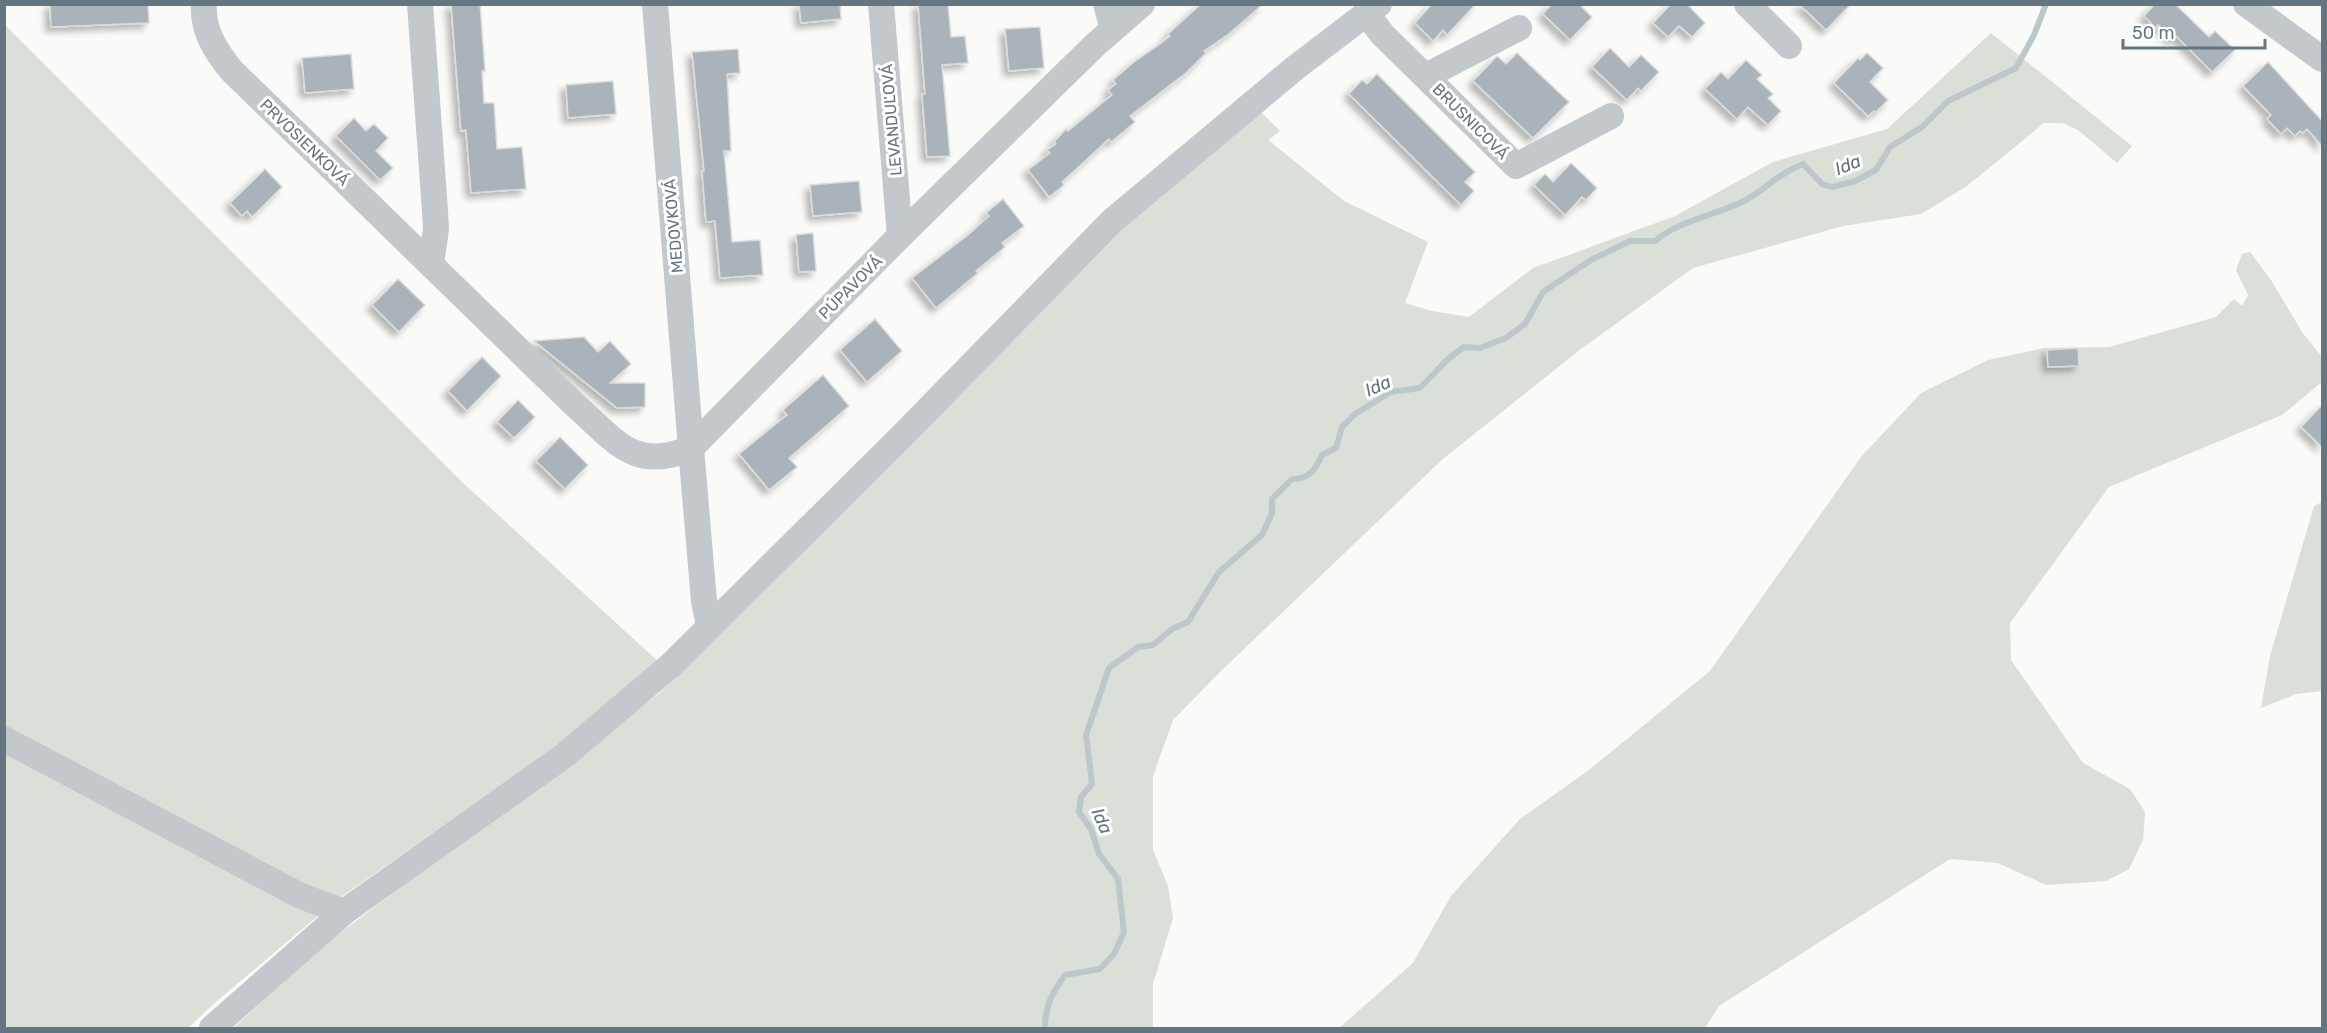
<svg xmlns="http://www.w3.org/2000/svg" width="2327" height="1033" viewBox="0 0 2327 1033" font-family="Rubik,sans-serif">
	<style>
		.green { fill: #dadfd7 }
		.lines { fill: none; stroke-linecap: round; stroke-linejoin: round }
		.stream { stroke: #bbc7cb; stroke-width: 6 }
		.building { fill: #aab3b9; stroke: #dcdcda; stroke-width: 1.5; filter: url(#shadow) }
		.minor { stroke: #c3c8cc; stroke-width: 26 }
		.labels { text-anchor: middle; stroke-width: 6; stroke-linejoin: round; paint-order: stroke }
		.street-label { font-size: 16px; fill: #657683; stroke: #fff }
		.water-label { font-size: 18px; font-style: italic; fill: #60757c; stroke: #fff }
	</style>
	<defs>
		<filter id="shadow"><feDropShadow dx="-5" dy="5" stdDeviation="3" flood-color="#0004"/></filter>
	</defs>
	<rect width="100%" height="100%" fill="#fafaf8"/>
	<g class="green">
		<path d="M 4,24 L 461,481 L 662,665 L 557,747 L 338,899 L 217,1001 L 188,1028 L 5,1028 Z"/>
		<path d="M 1991,33 L 2132,146 L 2117,163 L 2078,130 L 2063,123 L 2044,123 L 1967,186 L 1921,214 L 1843,226 L 1693,268 L 1581,349 L 1444,458 L 1219,673 L 1173,720 L 1153,776 L 1153,850 L 1168,886 L 1173,918 L 1153,984 L 1153,1028 L 233,1028 L 328,942 L 660,693 L 1104,243 L 1259,110 L 1280,131 L 1268,140 L 1344,201 L 1428,242 L 1405,303 L 1432,311 L 1469,317 L 1533,268 L 1675,216 L 1773,162 L 1887,129 Z"/>
		<path d="M 2250,252 L 2271,280 L 2302,332 L 2322,357 L 2322,382 L 2282,415 L 2109,487 L 2010,623 L 2011,660 L 2083,763 L 2130,789 L 2145,812 L 2143,840 L 2129,869 L 2106,881 L 2046,885 L 1998,863 L 1950,859 L 1719,1006 L 1705,1028 L 1339,1028 L 1413,963 L 1451,896 L 1520,819 L 1589,770 L 1710,671 L 1861,457 L 1921,393 L 1988,360 L 2044,348 L 2109,347 L 2216,317 L 2234,299 L 2242,306 L 2248,295 L 2236,270 L 2242,254 Z"/>
		<path d="M 2322,502 L 2322,691 L 2296,694 L 2261,708 L 2270,656 L 2314,506 Z"/>
	</g>
	<g class="lines">
		<path class="stream" d="M 1045,1028 C 1045,1006 1052,993 1065,975 L 1100,969 L 1114,954 L 1124,932 L 1118,879 L 1099,854 L 1091,829 L 1079,812 L 1081,797 L 1092,784 L 1086,735 L 1109,668 L 1138,647 L 1153,645 L 1172,629 L 1188,622 L 1219,572 L 1262,535 L 1272,513 L 1272,499 L 1292,479 C 1309,479 1315,471 1322,455 L 1336,448 L 1342,427 L 1355,414 L 1391,392 L 1420,388 L 1448,359 L 1464,347 L 1480,348 L 1506,338 L 1525,324 L 1543,292 L 1591,260 L 1630,241 L 1655,241 C 1680,220 1714,216 1744,201 C 1766,189 1779,173 1803,164 L 1822,184 L 1832,187 L 1855,181 L 1876,170 L 1890,147 L 1922,127 L 1948,101 L 2016,68 L 2034,35 L 2046,4"/>
	</g>
	<g class="building">
		<path d="M 50,4 L 148,4 L 149,23 L 51,27 Z"/>
		<path d="M 451,4 L 480,4 L 485,71 L 482,71 L 484,103 L 494,103 L 497,149 L 522,147 L 526,189 L 471,193 L 466,130 L 461,131 Z"/>
		<path d="M 799,4 L 840,4 L 841,19 L 801,23 Z"/>
		<path d="M 918,4 L 948,4 L 951,37 L 965,36 L 968,63 L 942,65 L 950,156 L 927,157 L 922,94 L 925,94 Z"/>
		<path d="M 1201,4 L 1263,4 L 1230,33 L 1204,51 L 1206,53 L 1187,72 L 1130,116 L 1135,122 L 1111,142 L 1109,139 L 1062,182 L 1064,185 L 1049,197 L 1028,170 L 1050,153 L 1047,150 L 1056,144 L 1054,142 L 1066,129 L 1068,131 L 1112,95 L 1108,90 L 1116,84 L 1113,80 L 1134,62 L 1160,44 L 1170,36 L 1168,34 Z"/>
		<path d="M 1432,4 L 1476,4 L 1447,35 L 1443,30 L 1433,41 L 1415,23 Z"/>
		<path d="M 1552,4 L 1579,4 L 1592,17 L 1570,40 L 1543,14 Z"/>
		<path d="M 1671,4 L 1687,4 L 1705,23 L 1692,37 L 1679,26 L 1668,37 L 1653,23 Z"/>
		<path d="M 1799,4 L 1851,4 L 1826,30 Z"/>
		<path d="M 2155,4 L 2175,4 L 2209,37 L 2215,31 L 2235,50 L 2212,72 L 2176,36 L 2172,40 L 2158,25 L 2156,28 L 2144,16 Z"/>
		<path d="M 1040,27 L 1044,68 L 1009,71 L 1005,29 Z"/>
		<path d="M 1610,48 L 1629,67 L 1641,55 L 1659,72 L 1641,91 L 1638,88 L 1627,100 L 1592,67 Z"/>
		<path d="M 738,49 L 740,73 L 727,74 L 731,151 L 724,151 L 732,242 L 760,240 L 763,275 L 720,278 L 715,221 L 706,222 L 702,171 L 704,171 L 692,52 Z"/>
		<path d="M 1517,53 L 1569,102 L 1533,138 L 1473,81 L 1497,56 L 1506,64 Z"/>
		<path d="M 1867,53 L 1883,68 L 1870,82 L 1888,100 L 1876,112 L 1874,111 L 1868,116 L 1834,83 L 1858,58 L 1860,60 Z"/>
		<path d="M 351,54 L 354,89 L 305,93 L 302,58 Z"/>
		<path d="M 1746,60 L 1762,75 L 1757,79 L 1773,94 L 1768,98 L 1781,111 L 1768,125 L 1748,107 L 1737,119 L 1705,89 L 1721,72 L 1728,79 Z"/>
		<path d="M 2268,62 L 2322,121 L 2322,146 L 2307,129 L 2303,133 L 2300,131 L 2295,136 L 2287,128 L 2281,134 L 2267,119 L 2271,115 L 2243,86 Z"/>
		<path d="M 1377,74 L 1475,172 L 1465,182 L 1474,191 L 1461,205 L 1349,94 L 1362,80 L 1367,84 Z"/>
		<path d="M 613,81 L 616,114 L 568,118 L 566,85 Z"/>
		<path d="M 354,118 L 366,131 L 374,124 L 388,138 L 376,151 L 393,168 L 380,180 L 336,136 Z"/>
		<path d="M 1571,163 L 1597,188 L 1586,200 L 1582,197 L 1565,215 L 1534,185 L 1545,174 L 1553,182 Z"/>
		<path d="M 265,169 L 282,187 L 252,217 L 247,211 L 242,216 L 230,203 Z"/>
		<path d="M 859,181 L 862,212 L 813,216 L 810,185 Z"/>
		<path d="M 1003,199 L 1024,226 L 1002,243 L 1005,247 L 976,271 L 978,273 L 936,308 L 912,278 L 968,235 L 989,216 L 986,213 Z"/>
		<path d="M 813,233 L 816,271 L 799,272 L 796,235 Z"/>
		<path d="M 398,279 L 425,305 L 399,332 L 372,305 Z"/>
		<path d="M 875,319 L 902,351 L 867,382 L 840,350 Z"/>
		<path d="M 584,337 L 598,352 L 610,341 L 631,364 L 610,383 L 645,383 L 645,407 L 617,408 L 534,341 Z"/>
		<path d="M 2078,348 L 2079,366 L 2048,367 L 2047,350 Z"/>
		<path d="M 482,357 L 501,376 L 467,411 L 448,391 Z"/>
		<path d="M 823,375 L 849,406 L 789,458 L 797,467 L 769,490 L 739,454 L 787,415 L 783,410 Z"/>
		<path d="M 518,400 L 535,417 L 514,438 L 497,422 Z"/>
		<path d="M 2322,405 L 2322,447 L 2301,427 Z"/>
		<path d="M 560,437 L 588,465 L 565,489 L 536,461 Z"/>
	</g>
	<g class="lines">
		<g class="minor">
			<path d="M 204,4 C 202,30 216,52 232,71 L 575,405 C 615,440 634,473 691,448 L 655,4"/>
			<path d="M 420,4 L 435,211 L 436,229 L 431,265"/>
			<path d="M 881,4 L 900,236"/>
			<path d="M 1106,4 L 1113,29"/>
			<path d="M 1747,4 L 1789,46"/>
			<path d="M 2246,4 L 2322,59"/>
			<path d="M 1366,13 L 1382,34 L 1516,166 L 1611,116"/>
			<path d="M 1426,76 L 1519,28"/>
			<path d="M 709,626 L 704,601 L 691,448 L 900,236 L 1095,45 L 1142,4"/>
			<path d="M 4,739 L 301,896 L 344,912"/>
			<path d="M 212,1028 L 344,912 L 565,755 L 671,665 L 902,436 L 1112,221 L 1295,68 L 1379,4"/>
		</g>
	</g>
	<g class="labels">
		<g class="street-label">
			<text transform="translate(891 120) rotate(-95)" y="6">LEVANDUĽOVÁ</text>
			<text transform="translate(1471 121) rotate(45)" y="6">BRUSNICOVÁ</text>
			<text transform="translate(305 142) rotate(44)" y="6">PRVOSIENKOVÁ</text>
			<text transform="translate(673 226) rotate(-95)" y="6">MEDOVKOVÁ</text>
			<text transform="translate(850 287) rotate(-45)" y="6">PÚPAVOVÁ</text>
		</g>
		<g class="water-label">
			<text transform="translate(1848 165) rotate(-22)" y="6">Ida</text>
			<text transform="translate(1378 386) rotate(-24)" y="6">Ida</text>
			<text transform="translate(1102 821) rotate(66)" y="6">Ida</text>
		</g>
	</g>
	<rect width="2327" height="1033" fill="none" stroke="#657683" stroke-width="12"/>
	<path d="M2123 39v9h142v-9" fill="none" stroke="#657683" stroke-width="3"/>
	<text x="2132" y="39" font-size="18" fill="#657683" stroke="#ffffff" stroke-width="4.5" paint-order="stroke">50 m</text>
</svg>
